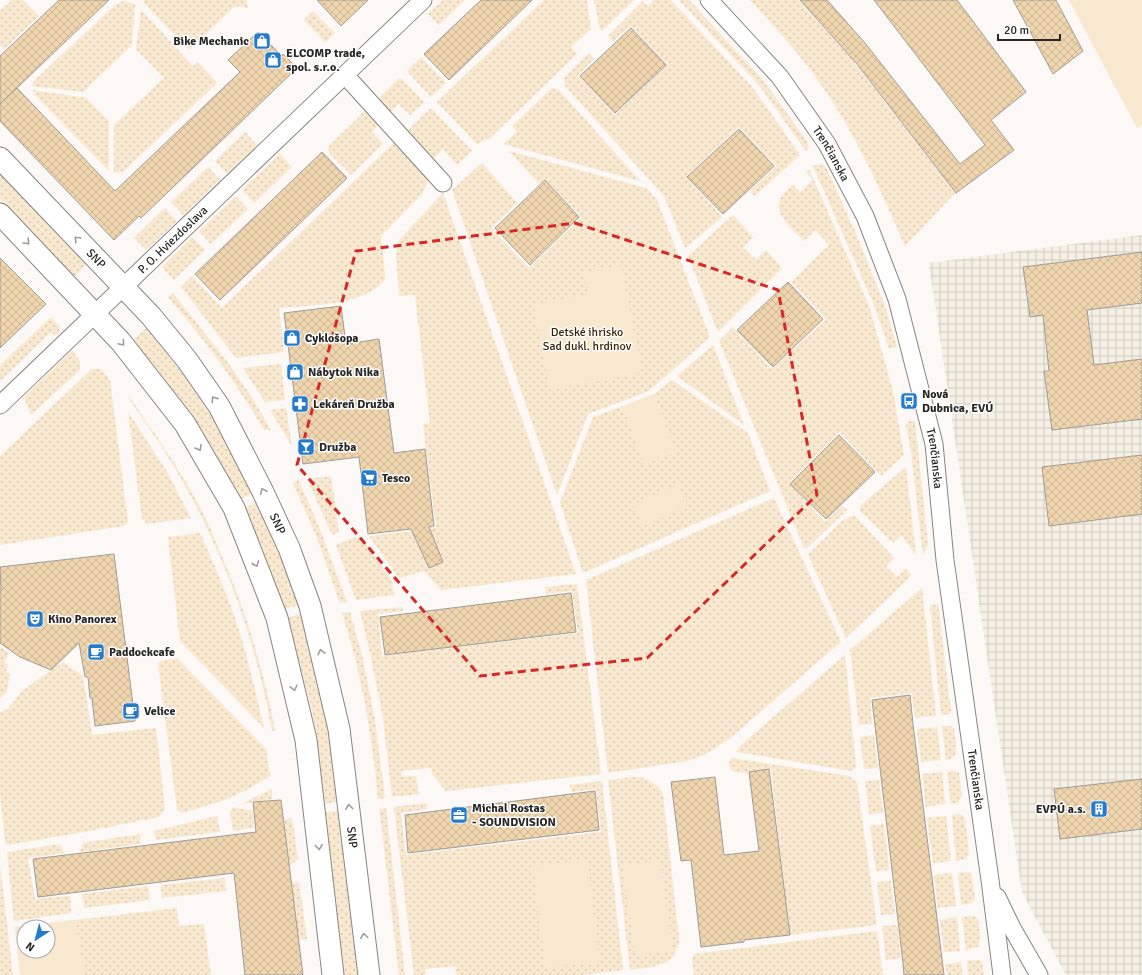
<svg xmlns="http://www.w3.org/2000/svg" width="1142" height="975" viewBox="0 0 1142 975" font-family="Signika,sans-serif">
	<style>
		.industrial { fill: url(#industrial-grid) }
		.grass { fill: url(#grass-dots); fill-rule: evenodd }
		.green { fill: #f8e8cf; fill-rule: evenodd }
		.building { fill: url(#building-cross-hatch); stroke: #9f9c99 }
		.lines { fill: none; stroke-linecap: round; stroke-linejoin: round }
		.minor-casing { stroke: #888683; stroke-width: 19 }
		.tertiary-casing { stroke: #888683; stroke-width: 23 }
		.minor { stroke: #fff; stroke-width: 17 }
		.tertiary { stroke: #fff; stroke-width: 21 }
		.oneway { stroke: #9e9e9d }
		.marked { fill: none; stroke: #d62828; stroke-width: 3; stroke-dasharray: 8 5; stroke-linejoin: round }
		.labels { text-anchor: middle; stroke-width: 3; stroke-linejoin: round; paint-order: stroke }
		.poi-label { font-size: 12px; font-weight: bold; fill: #282726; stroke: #fff; text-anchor: start }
		.street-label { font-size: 12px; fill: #282726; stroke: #fff }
		.park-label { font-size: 12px; fill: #382605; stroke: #fff }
	</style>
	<defs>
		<pattern id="industrial-grid" width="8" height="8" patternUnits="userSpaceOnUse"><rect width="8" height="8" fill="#f5efe4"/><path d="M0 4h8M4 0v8" fill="none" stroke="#d2cdc3"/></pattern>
		<pattern id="grass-dots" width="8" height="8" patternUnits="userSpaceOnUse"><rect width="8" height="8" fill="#f8e8cf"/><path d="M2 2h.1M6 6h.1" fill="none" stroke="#d5c7b2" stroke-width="1.8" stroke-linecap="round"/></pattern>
		<pattern id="building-cross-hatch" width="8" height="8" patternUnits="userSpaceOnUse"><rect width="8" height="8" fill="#efd5ae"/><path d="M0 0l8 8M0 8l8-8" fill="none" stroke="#cdb796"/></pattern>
	</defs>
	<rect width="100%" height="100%" fill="#fbf8f5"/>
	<path class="industrial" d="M 1142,235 L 1142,975 L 1066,975 L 1022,892 L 929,263 Z"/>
	<g class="grass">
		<path d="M 12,0 L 23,0 L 39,16 L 4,49 L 0,45 L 0,11 Z"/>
		<path d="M 145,0 L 246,0 L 248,8 L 240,6 L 234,7 L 189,50 L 143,2 Z"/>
		<path d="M 443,0 L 465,0 L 439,25 L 428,14 Z"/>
		<path d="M 544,0 L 587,0 L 591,29 L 571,47 L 577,54 L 490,138 L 477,144 L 437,102 Z"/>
		<path d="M 594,0 L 634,0 L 602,31 L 600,30 Z"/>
		<path d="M 654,0 L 671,0 L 753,88 L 800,155 L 755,196 L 750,191 L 776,166 L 739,127 L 686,177 L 722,217 L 685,248 L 664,196 L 565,86 L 564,78 L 589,53 L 594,59 L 578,75 L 615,115 L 667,65 L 631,26 L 613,42 L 608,36 L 643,1 L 648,6 Z"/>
		<path d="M 679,0 L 689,0 L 763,80 L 806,140 L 809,147 L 806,151 L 758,84 Z"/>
		<path d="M 750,0 L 798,0 L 851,58 L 955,193 L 905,246 C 880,188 854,130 817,79 C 797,51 773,25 750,0 Z"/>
		<path d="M 124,1 L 135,4 L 132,45 L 83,92 L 32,86 L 35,80 L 115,5 Z"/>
		<path d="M 141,10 L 193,66 L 198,62 L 217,83 L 126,169 L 123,172 L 114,173 L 114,125 L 164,78 L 136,49 Z"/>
		<path d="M 313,11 L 335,33 L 325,42 L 304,20 Z"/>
		<path d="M 421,57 L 446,83 L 431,97 L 407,71 Z"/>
		<path d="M 398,79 L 402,79 L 424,102 L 410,115 L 399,104 L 388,114 L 376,101 Z"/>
		<path d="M 552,88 L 559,90 L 640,181 L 503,144 L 517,132 L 512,126 Z"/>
		<path d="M 33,90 L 86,98 L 109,121 L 109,171 L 34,94 Z"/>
		<path d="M 368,108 L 381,122 L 372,132 L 383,144 L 351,175 L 330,154 L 328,150 L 329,146 Z"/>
		<path d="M 431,108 L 472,151 L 457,165 L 443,149 L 433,159 L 407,131 Z"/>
		<path d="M 245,132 L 257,145 L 227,174 L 215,161 Z"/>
		<path d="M 397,140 L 426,174 L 428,181 L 422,194 L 381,236 L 385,274 L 385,280 C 363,306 311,305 279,308 L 284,352 L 236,358 L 181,287 L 192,276 L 222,308 Z"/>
		<path d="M 509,151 L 646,188 L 657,200 L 710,337 L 649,391 L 588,414 L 557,495 L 452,190 L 482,163 L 517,203 L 491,228 L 529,268 L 581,217 L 545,179 L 539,184 Z"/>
		<path d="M 280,154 L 292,167 L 254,203 L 242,190 Z"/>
		<path d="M 820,164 L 826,167 L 854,229 L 884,303 L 897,347 L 889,349 L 874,305 L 813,166 Z"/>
		<path d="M 208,167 L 220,180 L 183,215 L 171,202 Z"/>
		<path d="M 809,169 L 869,306 L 893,391 L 904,455 L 881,476 L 840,432 L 789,483 L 825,522 L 842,506 L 847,510 L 807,548 L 804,548 L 719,341 L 733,327 L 772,369 L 826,319 L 791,282 L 829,245 L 815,230 L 804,241 C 794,230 770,213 782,196 C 785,192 789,188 793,185 L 800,192 L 813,180 L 806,172 Z"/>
		<path d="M 0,172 L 87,264 L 74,277 L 0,199 Z"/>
		<path d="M 443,193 L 576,574 L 441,590 L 424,571 L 399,578 L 369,536 L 436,528 L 423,424 L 430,423 L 415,295 L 399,296 L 396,254 L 399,240 ZM 435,543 L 443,561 L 429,568 L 420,550 Z"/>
		<path d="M 236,196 L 248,209 L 211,244 L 199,231 Z"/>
		<path d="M 165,208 L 177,221 L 146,250 L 134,238 Z"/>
		<path d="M 733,215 L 753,237 L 743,247 L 756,260 L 766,250 L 782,268 L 718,332 L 688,256 Z"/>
		<path d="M 192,237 L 205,250 L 174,280 L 162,267 Z"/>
		<path d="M 173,293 L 226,360 L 251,396 L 271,430 L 264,430 C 236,382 204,339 168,297 Z"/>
		<path d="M 51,317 L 60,327 L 58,335 L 50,333 L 0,381 L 0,365 Z"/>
		<path d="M 146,328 L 184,375 L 216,423 L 255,492 L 239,500 L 183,405 L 133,340 Z"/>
		<path d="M 713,345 L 744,425 L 677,376 Z"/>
		<path d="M 72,350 L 80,361 L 80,370 L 31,415 L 24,397 Z"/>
		<path d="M 281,364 L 285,400 L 265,402 L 243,368 Z"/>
		<path d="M 92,369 L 101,369 L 110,380 L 128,522 L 124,526 L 0,545 L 0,456 Z"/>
		<path d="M 672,380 L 748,433 L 770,491 L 583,573 L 560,503 L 593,417 L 623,406 L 644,463 L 675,452 L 654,394 Z"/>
		<path d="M 128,395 C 154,433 181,470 202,511 C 208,522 213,535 218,547 C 244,606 263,666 275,730 L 272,731 C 255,635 220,540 168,457 C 156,437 142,418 129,399 Z"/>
		<path d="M 286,408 L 292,446 L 270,410 Z"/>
		<path d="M 128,412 L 166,470 L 191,518 L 147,524 L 142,518 Z"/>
		<path d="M 909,421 L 915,421 L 928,545 L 923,555 L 911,452 L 906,425 Z"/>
		<path d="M 906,467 L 916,555 L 901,535 L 893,543 L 860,511 L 861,505 Z"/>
		<path d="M 331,476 L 339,532 L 332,535 L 307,479 Z"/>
		<path d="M 298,479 L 320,529 L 347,602 L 340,603 L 317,538 L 293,483 Z"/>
		<path d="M 774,498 L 841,642 L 729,739 L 704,755 L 687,761 L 608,773 L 586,580 Z"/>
		<path d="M 259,501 L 301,604 L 285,609 L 261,546 L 243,509 Z"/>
		<path d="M 854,515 L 894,558 L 886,566 L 897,577 L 906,569 L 911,576 L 846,638 L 808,555 L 843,520 Z"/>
		<path d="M 200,533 C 214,564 228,596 239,630 C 249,662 256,695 264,728 L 180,641 L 168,537 Z"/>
		<path d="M 361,537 L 392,581 L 394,595 L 356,600 L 336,545 L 350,539 Z"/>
		<path d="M 577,584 L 601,774 L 446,791 L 432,774 L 431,768 L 401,771 L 402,777 L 416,776 L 419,794 L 392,797 L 383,719 L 370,653 L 360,611 L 402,607 L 403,611 L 378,614 L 382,656 L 578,633 L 572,591 L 546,594 L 545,587 Z"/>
		<path d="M 922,588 L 936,716 L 915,718 L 912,693 L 870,698 L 872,724 L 859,725 L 850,650 Z"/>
		<path d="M 938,604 L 951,711 L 949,714 L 941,715 L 930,605 Z"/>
		<path d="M 350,612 L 362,655 L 375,720 L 385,798 L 378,799 C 372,736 362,673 342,613 Z"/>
		<path d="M 304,613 L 328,705 L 341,801 L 324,804 L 317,738 L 312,710 L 287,618 Z"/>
		<path d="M 0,646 L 9,653 L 4,662 L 8,665 L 6,671 L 10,674 L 7,691 L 0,699 Z"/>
		<path d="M 845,655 L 856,767 L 852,771 L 736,752 L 741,745 Z"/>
		<path d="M 177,658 L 266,749 L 270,776 L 248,789 L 225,800 L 182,813 L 177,809 L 158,664 L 161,661 Z"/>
		<path d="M 63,662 L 83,676 L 92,735 L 156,728 L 165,809 L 159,817 L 84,832 L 8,845 L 5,843 L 0,793 L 0,712 L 8,709 L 22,691 Z"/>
		<path d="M 942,726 L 951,726 L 954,729 C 955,740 962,758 946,760 Z"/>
		<path d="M 937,727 L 941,760 L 921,762 L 917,729 Z"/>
		<path d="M 874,735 L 878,768 L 864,769 L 860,737 Z"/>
		<path d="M 731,758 L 849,776 L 857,782 L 877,925 L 790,935 L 771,769 C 758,770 721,782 731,758 Z"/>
		<path d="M 947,771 L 956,771 L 959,773 L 962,796 L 958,803 L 951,804 Z"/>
		<path d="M 942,772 L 945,804 L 926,807 L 922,774 Z"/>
		<path d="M 633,777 C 646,777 657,783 663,794 L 679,939 C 676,968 654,966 630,970 L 608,780 Z"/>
		<path d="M 879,780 L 883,813 L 869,814 L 865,781 Z"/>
		<path d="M 602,781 L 623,970 L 584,975 L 458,975 L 456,974 L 455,966 L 425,969 L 426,975 L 414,975 L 394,807 L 427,803 L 427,809 L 401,813 L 406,855 L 601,832 L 596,789 L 571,792 L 570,785 Z"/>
		<path d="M 272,789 L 272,799 L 241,804 Z"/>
		<path d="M 233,807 L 253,811 L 254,828 L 233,831 L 230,812 Z"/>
		<path d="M 386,808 L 405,975 L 399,975 L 381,822 L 379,809 Z"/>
		<path d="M 342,810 L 362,975 L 344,975 L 325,812 Z"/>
		<path d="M 959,814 L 962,815 L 965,818 L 969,853 L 966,859 L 956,861 L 952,815 Z"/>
		<path d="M 217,816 L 220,832 L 156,840 L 154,831 Z"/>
		<path d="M 946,816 L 951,861 L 933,863 L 927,818 Z"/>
		<path d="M 292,818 L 298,859 L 289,866 L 284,820 Z"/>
		<path d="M 884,824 L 889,870 L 876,871 L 870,826 Z"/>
		<path d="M 140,834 L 141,844 L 80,852 L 83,843 Z"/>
		<path d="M 60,844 L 64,853 L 28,858 L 35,899 L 70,896 L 71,913 L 14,921 L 7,852 Z"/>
		<path d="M 0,865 L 13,975 L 0,975 Z"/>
		<path d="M 969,872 L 972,876 L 975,899 L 972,903 L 961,905 L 958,873 Z"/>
		<path d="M 952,873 L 956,906 L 938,908 L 934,875 Z"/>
		<path d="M 225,878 L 226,891 L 162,898 L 161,885 Z"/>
		<path d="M 291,881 L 299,883 L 307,938 L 305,940 L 298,939 Z"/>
		<path d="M 891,881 L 895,914 L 881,915 L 877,882 Z"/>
		<path d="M 148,886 L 150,900 L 84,908 L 82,894 Z"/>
		<path d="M 177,908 L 179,926 L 204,924 L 211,975 L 20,975 L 15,927 ZM 24,927 L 48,927 L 48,951 L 24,951 Z"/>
		<path d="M 971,916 C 974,916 975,916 977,918 C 980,923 981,943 978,947 L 966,950 L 962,917 Z"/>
		<path d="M 957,917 L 960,951 L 944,952 L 940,920 Z"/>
		<path d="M 897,925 L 901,958 L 886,960 L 882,926 Z"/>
		<path d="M 877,931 L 883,975 L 694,975 L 692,959 L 695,954 Z"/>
		<path d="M 979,960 L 982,962 L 984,975 L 968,975 L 967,961 Z"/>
		<path d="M 961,962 L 963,975 L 947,975 L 945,964 Z"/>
	</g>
	<g class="green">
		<path d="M 1069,0 L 1142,0 L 1142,125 L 1137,128 Z"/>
		<path d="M 621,265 L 642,373 L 550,390 L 533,304 L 588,294 L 584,272 Z"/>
		<path d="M 654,394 L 675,452 L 644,464 L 623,406 Z"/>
		<path d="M 678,484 L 688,506 L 643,526 L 633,504 Z"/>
		<path d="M 587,859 L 600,962 L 545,968 L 533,866 Z"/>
		<path d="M 660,860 L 673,951 L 635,956 L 622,865 Z"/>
		<path d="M 75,920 L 85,975 L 20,975 L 15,927 ZM 24,927 L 48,927 L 48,951 L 24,951 Z"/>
	</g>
	<g class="building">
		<path d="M 59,0 L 109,0 L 0,104 L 0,56 Z"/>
		<path d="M 317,0 L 368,0 L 341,26 Z"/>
		<path d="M 481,0 L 532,0 L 449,80 L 424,54 Z"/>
		<path d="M 800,0 L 827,0 L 865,43 L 960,164 L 985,145 L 874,0 L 957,0 L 1026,92 L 991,120 L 1014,150 L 956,193 L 857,64 Z"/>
		<path d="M 1013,0 L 1056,0 L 1083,51 L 1053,74 Z"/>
		<path d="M 631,28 L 666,65 L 615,113 L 580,76 Z"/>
		<path d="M 258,32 L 282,56 L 283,54 L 297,68 L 141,218 L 139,216 L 114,240 L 0,121 L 0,104 L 17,88 L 115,191 L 240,72 L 228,60 Z"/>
		<path d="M 739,129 L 774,166 L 723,214 L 687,177 Z"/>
		<path d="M 322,152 L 347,178 L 220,300 L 195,274 Z"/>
		<path d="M 545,180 L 579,217 L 530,265 L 495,228 Z"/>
		<path d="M 1142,252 L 1142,303 L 1087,310 L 1094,365 L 1142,359 L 1142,419 L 1052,430 L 1044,371 L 1049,371 L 1043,315 L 1030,317 L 1023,267 Z"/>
		<path d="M 0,258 L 46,304 L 0,348 Z"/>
		<path d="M 788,282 L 823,319 L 773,367 L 737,330 Z"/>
		<path d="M 341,306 L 346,344 L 379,339 L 394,453 L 425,449 L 434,526 L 429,527 L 443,562 L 429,568 L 411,529 L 368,534 L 359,457 L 303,464 L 284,313 Z"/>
		<path d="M 839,435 L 875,472 L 826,519 L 790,484 Z"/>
		<path d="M 1142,455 L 1142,514 L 1049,526 L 1042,467 Z"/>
		<path d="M 114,554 L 135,721 L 95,726 L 92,698 L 90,698 L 88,677 L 85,677 L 79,643 L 51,670 L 20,657 L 0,643 L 0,590 L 1,589 L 0,567 Z"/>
		<path d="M 571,593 L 576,632 L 385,655 L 380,617 Z"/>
		<path d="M 910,695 L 913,724 L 944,975 L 904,975 L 903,963 L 872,700 Z"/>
		<path d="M 769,769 L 790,935 L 744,940 L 744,942 L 701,947 L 691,860 L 681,861 L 671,782 L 715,777 L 724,855 L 759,851 L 749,772 Z"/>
		<path d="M 1142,779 L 1142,829 L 1060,839 L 1054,789 Z"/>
		<path d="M 595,791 L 599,830 L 408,853 L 405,815 Z"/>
		<path d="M 281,800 L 303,975 L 245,975 L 234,873 L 38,897 L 33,859 L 256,832 L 253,802 Z"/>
	</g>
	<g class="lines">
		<defs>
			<g id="minor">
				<path id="s1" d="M 709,0 L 780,77 L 827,144 L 865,216 L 897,299 L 934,444 L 945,560 L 990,880 L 1002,975"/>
				<path d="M 345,75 L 443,183"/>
				<path id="s2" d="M 0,405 L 423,0"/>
				<path d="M 997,897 L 1012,928 L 1039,975"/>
			</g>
			<g id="tertiary">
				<path id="s3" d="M 0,158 L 151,316 L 187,360 L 219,406 L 263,492 L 289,548 L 310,606 L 339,729 L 369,975"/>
				<path d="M 0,214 L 121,342 L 185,424 L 234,508 L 277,618 L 306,740 L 333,975"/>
			</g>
		</defs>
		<use href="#minor" class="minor-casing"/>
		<use href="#tertiary" class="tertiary-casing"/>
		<use href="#minor" class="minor"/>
		<use href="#tertiary" class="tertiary"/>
	</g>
	<defs><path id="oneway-chevron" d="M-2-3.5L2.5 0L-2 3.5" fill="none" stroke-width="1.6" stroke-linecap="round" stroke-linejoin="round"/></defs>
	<g class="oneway">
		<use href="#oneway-chevron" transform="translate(77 239) rotate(-134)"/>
		<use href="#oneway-chevron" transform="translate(27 242) rotate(46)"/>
		<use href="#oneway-chevron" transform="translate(122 343) rotate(50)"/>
		<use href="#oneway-chevron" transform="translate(214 399) rotate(-125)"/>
		<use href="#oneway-chevron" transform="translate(199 448) rotate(60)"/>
		<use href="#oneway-chevron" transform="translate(263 491) rotate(-116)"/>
		<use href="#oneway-chevron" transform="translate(256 564) rotate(68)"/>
		<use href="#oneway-chevron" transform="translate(321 652) rotate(-103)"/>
		<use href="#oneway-chevron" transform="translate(294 688) rotate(77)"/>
		<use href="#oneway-chevron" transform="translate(349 807) rotate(-97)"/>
		<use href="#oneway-chevron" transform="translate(319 847) rotate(83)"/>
		<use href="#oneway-chevron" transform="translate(364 936) rotate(-97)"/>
	</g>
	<path class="marked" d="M 575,223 L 778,290 L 817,495 L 647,658 L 480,676 L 297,465 L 356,251 Z"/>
	<defs>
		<symbol id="shop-square" viewBox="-11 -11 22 22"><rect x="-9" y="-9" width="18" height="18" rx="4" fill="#257bc9" stroke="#fff"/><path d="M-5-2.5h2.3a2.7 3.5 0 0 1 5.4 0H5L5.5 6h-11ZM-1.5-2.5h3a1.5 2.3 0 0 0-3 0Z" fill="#fff"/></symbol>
		<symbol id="bus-square" viewBox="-11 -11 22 22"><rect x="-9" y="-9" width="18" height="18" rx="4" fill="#257bc9" stroke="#fff"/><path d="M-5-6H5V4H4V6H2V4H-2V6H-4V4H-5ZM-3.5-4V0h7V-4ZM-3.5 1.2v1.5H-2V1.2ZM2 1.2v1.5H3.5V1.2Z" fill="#fff"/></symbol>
		<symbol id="pharmacy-square" viewBox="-11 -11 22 22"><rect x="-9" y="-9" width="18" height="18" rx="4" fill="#257bc9" stroke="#fff"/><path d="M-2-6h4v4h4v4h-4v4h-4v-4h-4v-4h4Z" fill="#fff"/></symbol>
		<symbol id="bar-square" viewBox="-11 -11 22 22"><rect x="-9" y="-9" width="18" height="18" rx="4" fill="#257bc9" stroke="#fff"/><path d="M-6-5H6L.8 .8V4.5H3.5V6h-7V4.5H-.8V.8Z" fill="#fff"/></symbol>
		<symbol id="supermarket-square" viewBox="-11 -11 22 22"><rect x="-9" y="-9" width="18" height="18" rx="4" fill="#257bc9" stroke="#fff"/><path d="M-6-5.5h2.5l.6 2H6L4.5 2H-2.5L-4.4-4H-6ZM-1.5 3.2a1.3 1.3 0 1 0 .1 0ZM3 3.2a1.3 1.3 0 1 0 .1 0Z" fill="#fff"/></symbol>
		<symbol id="theatre-square" viewBox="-11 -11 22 22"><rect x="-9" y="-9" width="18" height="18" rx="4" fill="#257bc9" stroke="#fff"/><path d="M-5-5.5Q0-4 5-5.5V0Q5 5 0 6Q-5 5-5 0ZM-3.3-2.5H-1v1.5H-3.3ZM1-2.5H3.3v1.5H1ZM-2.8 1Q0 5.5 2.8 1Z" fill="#fff"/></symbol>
		<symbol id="cafe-square" viewBox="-11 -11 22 22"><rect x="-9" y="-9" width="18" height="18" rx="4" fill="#257bc9" stroke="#fff"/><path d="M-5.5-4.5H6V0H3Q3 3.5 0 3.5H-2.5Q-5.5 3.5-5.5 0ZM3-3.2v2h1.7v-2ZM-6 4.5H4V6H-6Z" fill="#fff"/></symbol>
		<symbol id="building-square" viewBox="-11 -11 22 22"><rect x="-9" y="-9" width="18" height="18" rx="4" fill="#257bc9" stroke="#fff"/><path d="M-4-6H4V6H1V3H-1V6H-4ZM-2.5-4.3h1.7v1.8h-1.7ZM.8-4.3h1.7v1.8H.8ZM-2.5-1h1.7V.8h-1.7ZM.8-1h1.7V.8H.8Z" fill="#fff"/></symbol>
		<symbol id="office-square" viewBox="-11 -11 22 22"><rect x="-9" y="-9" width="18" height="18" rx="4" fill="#257bc9" stroke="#fff"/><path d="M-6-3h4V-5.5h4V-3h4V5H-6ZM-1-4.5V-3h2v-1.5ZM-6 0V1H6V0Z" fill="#fff"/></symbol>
	</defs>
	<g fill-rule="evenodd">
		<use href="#shop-square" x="252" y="31" width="20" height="20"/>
		<use href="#shop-square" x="263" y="50" width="20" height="20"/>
		<use href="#shop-square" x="282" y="328" width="20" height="20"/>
		<use href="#shop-square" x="285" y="362" width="20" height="20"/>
		<use href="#bus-square" x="899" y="391" width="20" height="20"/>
		<use href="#pharmacy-square" x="290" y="394" width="20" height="20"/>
		<use href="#bar-square" x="296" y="437" width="20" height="20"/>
		<use href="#supermarket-square" x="359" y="468" width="20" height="20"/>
		<use href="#theatre-square" x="25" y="609" width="20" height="20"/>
		<use href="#cafe-square" x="86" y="642" width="20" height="20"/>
		<use href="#cafe-square" x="121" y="701" width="20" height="20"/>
		<use href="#building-square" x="1089" y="799" width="20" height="20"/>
		<use href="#office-square" x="449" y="805" width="20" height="20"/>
	</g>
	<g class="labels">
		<g class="poi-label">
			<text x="249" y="45" text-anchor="end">Bike Mechanic</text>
			<text x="286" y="57">ELCOMP trade,<tspan x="286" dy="14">spol. s.r.o.</tspan></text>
			<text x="305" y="342">Cyklošopa</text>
			<text x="308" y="376">Nábytok Nika</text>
			<text x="922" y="398">Nová<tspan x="922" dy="14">Dubnica, EVÚ</tspan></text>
			<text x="313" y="408">Lekáreň Družba</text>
			<text x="319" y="451">Družba</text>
			<text x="382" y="482">Tesco</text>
			<text x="48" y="623">Kino Panorex</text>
			<text x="109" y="656">Paddockcafe</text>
			<text x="144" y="715">Velice</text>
			<text x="472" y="812">Michal Rostas<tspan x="472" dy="14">- SOUNDVISION</tspan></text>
			<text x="1086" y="813" text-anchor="end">EVPÚ a.s.</text>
		</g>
		<g class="street-label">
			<text dy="4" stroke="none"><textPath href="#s1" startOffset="197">Trenčianska</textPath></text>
			<text dy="4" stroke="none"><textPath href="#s2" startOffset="239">P. O. Hviezdoslava</textPath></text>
			<text dy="4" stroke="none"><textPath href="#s3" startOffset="139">SNP</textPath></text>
			<text dy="4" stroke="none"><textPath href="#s1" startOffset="521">Trenčianska</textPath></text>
			<text dy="4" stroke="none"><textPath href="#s3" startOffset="463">SNP</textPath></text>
			<text dy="4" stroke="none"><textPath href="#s1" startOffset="845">Trenčianska</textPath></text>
			<text dy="4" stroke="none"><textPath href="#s3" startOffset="787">SNP</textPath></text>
		</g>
		<g class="park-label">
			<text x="587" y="336">Detské ihrisko<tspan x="587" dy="14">Sad dukl. hrdinov</tspan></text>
		</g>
	</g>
	<g transform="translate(36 939) rotate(216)"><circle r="19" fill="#ffffff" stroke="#a9a9a8"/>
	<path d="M0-3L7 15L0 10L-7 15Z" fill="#257bc9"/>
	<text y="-6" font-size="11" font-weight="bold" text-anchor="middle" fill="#282726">N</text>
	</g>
	<path d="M998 34v6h62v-6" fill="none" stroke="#282726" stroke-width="2"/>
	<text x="1004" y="34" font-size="12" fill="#282726" stroke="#ffffff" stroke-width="3" paint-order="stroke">20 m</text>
</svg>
